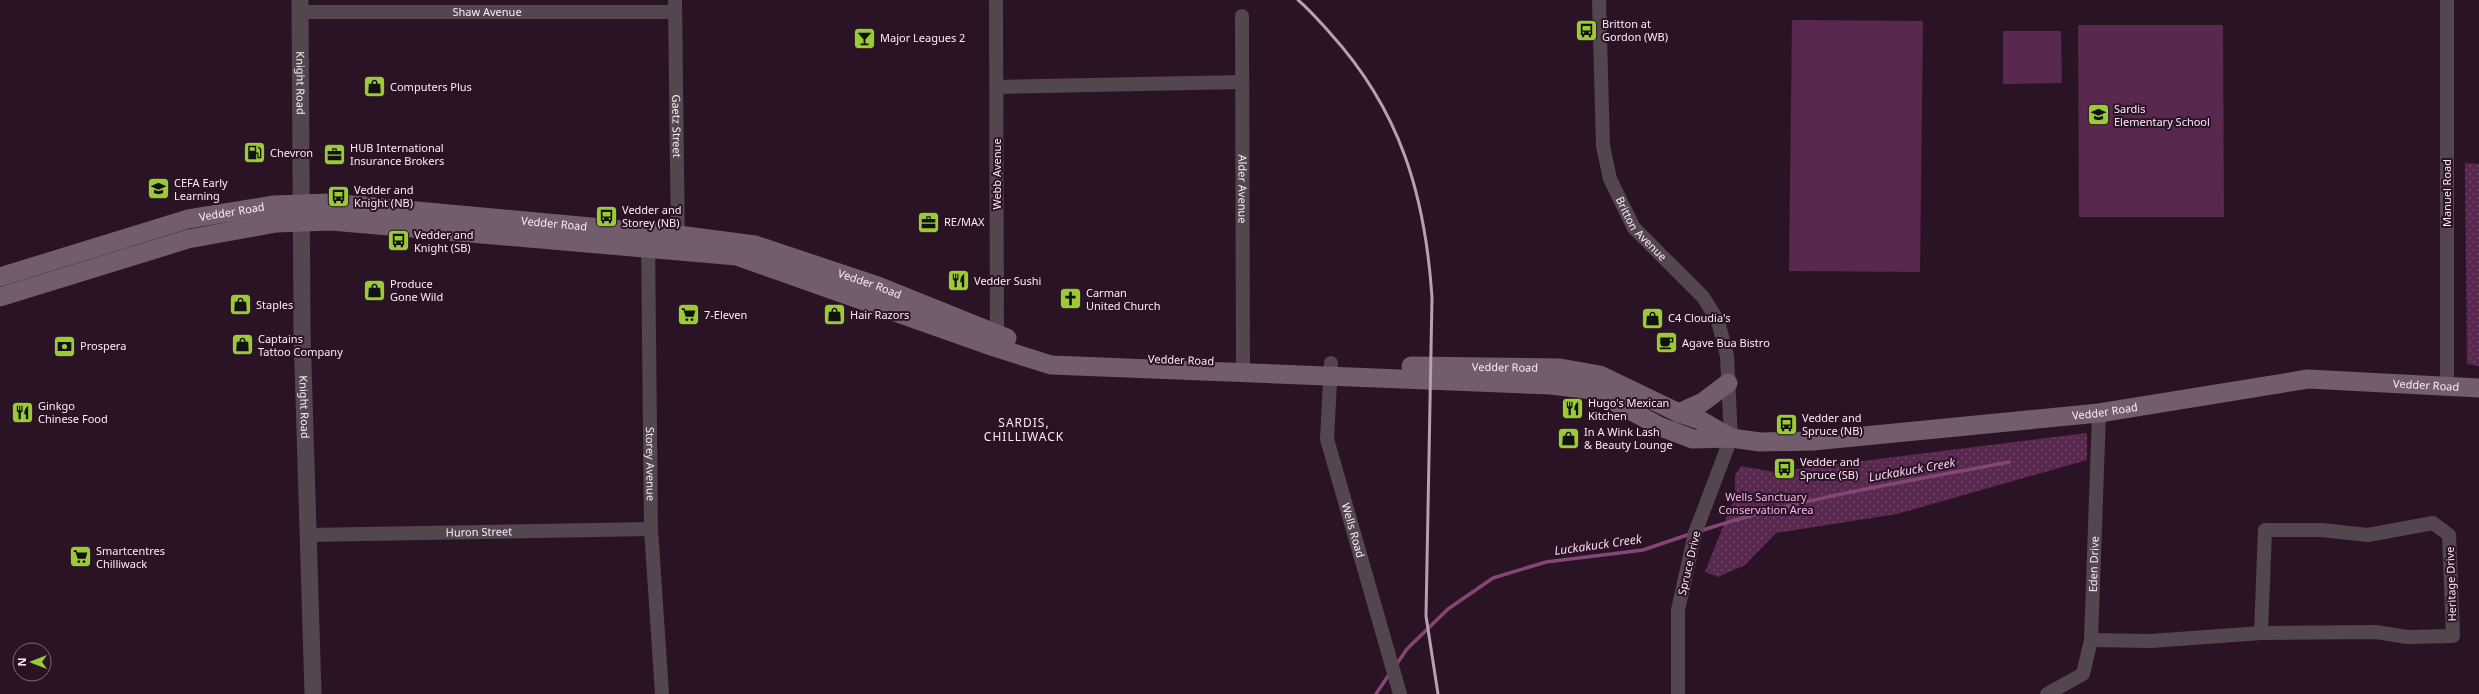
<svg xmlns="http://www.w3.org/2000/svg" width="2479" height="694" viewBox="0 0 2479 694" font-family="'Noto Sans',sans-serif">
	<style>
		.grass { fill: #59284e }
		.park { fill: url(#park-dots) }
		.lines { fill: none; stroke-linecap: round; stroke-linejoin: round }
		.stream { stroke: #844676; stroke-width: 3.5 }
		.minor { stroke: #53464f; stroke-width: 14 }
		.tertiary { stroke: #53464f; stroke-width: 17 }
		.secondary { stroke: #715d6b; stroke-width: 19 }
		.rail { stroke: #b5a1b0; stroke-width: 3 }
		.labels { text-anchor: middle; stroke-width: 4; stroke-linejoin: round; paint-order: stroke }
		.street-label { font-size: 11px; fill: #fbeaf6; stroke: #2b1326 }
		.poi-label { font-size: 11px; fill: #fbeaf6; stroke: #2b1326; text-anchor: start }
		.park-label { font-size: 11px; fill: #fcb3e9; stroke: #2b1326 }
		.neighbourhood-label { font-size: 12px; letter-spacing: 1px; fill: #fbeaf6; stroke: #2b1326 }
		.water-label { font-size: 12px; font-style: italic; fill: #fad5f0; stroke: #2b1326 }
	</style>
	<defs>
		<pattern id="park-dots" width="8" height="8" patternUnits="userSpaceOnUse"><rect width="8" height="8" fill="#59284e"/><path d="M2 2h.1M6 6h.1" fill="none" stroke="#724768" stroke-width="1.8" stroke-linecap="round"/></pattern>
	</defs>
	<rect width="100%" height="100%" fill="#2b1326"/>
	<g class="grass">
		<path d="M 1792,20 L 1923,21 L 1920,272 L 1789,271 Z"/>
		<path d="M 2078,25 L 2223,25 L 2224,217 L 2079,217 Z"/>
		<path d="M 2003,31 L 2061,31 L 2062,83 L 2003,84 Z"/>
	</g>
	<g class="park">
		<path d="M 2465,163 L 2479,164 L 2479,366 L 2467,364 Z"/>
		<path d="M 2087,433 L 2087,460 L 1897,514 L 1776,533 L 1745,565 L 1718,577 L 1705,572 L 1735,496 L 1735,475 L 1741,466 L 1774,472 Z"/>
	</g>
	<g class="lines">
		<g class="stream">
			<path d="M 1700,531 C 1800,498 1905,482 2009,462"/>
			<path d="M 1396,665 L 1407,649 L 1448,609 L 1493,578 L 1546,562 L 1643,550 L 1690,534"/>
			<path d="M 1376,694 L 1390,673"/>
		</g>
		<g class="minor">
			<path id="s1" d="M 675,0 L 678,245"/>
			<path id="s2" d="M 1599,0 L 1603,146 L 1610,179 L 1634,228 L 1703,297 L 1718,321 L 1727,356 L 1731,438 L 1695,533 L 1678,610 L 1678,694"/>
			<path d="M 2447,0 L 2447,385"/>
			<path id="s3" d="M 300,12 L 675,12"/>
			<path id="s4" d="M 1242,16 L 1243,362"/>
			<path d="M 997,87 L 1242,82"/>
			<path id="s5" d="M 648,239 L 651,529 L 662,694"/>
			<path d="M 995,341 L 997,335 L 996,0"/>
			<path id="s6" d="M 1331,363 L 1327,439 L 1400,694"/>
			<path id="s7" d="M 308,535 L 651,529"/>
			<path d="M 2091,640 L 2151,641 L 2261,633 L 2376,632 L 2407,637 L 2453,636 L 2449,535 L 2433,523 L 2368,535 L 2321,530 L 2265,530 L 2261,633"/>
			<path id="s8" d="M 2047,694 L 2083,674 L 2091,640 L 2099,413"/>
		</g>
		<path class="tertiary" id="s9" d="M 300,0 L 302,332 L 313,694"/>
		<g class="secondary">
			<path id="s10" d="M 0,277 L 188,219 L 274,205 L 330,203 L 678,235 L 755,245 L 878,286 L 1007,338"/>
			<path id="s11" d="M 0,297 L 188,239 L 276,223 L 331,221 L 737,256 L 994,347 L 1051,365 L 1551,385 L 1592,390 L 1661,427 L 1693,439 L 1731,438 L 1760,442 L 1813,441 L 2099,413 L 2308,379 L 2479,388"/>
			<path id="s12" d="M 1411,366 L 1560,368 L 1600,375 L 1679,413 L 1700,420 L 1731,438"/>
			<path d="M 1679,413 L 1703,402 L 1728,383"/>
		</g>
		<path class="rail" d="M 1298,0 C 1310,10 1320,22 1330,33 C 1400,110 1425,194 1432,297 L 1426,616 L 1438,694"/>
	</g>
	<defs>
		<symbol id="bus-square" viewBox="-11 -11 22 22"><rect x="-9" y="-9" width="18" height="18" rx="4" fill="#9bcb34" stroke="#2b1326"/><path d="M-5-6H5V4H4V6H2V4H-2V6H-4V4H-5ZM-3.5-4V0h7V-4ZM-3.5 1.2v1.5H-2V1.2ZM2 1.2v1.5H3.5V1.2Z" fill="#111"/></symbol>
		<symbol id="bar-square" viewBox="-11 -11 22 22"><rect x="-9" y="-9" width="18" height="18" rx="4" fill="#9bcb34" stroke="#2b1326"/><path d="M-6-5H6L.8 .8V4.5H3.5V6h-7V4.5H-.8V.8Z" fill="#111"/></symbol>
		<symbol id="shop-square" viewBox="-11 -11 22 22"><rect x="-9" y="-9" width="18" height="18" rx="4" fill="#9bcb34" stroke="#2b1326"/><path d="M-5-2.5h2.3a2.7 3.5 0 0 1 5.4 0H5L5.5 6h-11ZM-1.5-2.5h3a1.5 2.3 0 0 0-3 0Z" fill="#111"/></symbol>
		<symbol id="school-square" viewBox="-11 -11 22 22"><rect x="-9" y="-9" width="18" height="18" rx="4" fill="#9bcb34" stroke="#2b1326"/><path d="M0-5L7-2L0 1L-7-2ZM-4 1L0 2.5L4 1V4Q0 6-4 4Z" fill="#111"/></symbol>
		<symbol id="fuel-square" viewBox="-11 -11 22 22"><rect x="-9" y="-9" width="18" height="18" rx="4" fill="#9bcb34" stroke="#2b1326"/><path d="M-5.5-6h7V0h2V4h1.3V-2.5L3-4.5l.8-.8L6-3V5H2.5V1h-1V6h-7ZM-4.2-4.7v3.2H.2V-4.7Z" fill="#111"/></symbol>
		<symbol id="office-square" viewBox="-11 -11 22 22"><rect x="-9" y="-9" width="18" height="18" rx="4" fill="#9bcb34" stroke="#2b1326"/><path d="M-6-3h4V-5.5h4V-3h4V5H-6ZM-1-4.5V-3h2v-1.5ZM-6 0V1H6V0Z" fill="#111"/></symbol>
		<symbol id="restaurant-square" viewBox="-11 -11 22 22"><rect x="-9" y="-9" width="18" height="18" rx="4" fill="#9bcb34" stroke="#2b1326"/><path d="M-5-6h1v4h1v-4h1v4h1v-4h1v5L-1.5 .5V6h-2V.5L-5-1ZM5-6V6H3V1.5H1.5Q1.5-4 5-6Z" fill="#111"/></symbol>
		<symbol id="church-square" viewBox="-11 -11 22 22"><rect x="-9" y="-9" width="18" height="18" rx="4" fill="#9bcb34" stroke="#2b1326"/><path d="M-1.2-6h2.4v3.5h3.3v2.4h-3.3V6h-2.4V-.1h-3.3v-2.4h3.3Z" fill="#111"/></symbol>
		<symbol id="supermarket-square" viewBox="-11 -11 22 22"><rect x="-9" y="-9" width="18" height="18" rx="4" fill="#9bcb34" stroke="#2b1326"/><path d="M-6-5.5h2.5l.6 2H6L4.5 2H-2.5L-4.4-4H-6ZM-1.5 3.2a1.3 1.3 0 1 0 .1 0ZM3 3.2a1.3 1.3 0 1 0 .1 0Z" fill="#111"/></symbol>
		<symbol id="cafe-square" viewBox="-11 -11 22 22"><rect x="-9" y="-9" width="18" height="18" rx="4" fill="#9bcb34" stroke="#2b1326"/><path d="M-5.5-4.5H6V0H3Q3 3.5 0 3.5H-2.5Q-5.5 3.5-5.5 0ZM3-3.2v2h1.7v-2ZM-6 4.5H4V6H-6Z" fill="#111"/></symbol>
		<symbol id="bank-square" viewBox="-11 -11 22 22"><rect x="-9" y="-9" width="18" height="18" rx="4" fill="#9bcb34" stroke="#2b1326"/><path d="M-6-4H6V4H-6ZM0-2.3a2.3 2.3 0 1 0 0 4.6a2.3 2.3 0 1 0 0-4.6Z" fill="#111"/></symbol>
	</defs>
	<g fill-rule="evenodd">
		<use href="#bus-square" x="1574" y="18" width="25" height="25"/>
		<use href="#bar-square" x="852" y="26" width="25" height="25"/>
		<use href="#shop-square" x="362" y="74" width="25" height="25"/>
		<use href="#school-square" x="2086" y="102" width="25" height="25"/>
		<use href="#fuel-square" x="242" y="140" width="25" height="25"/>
		<use href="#office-square" x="322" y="142" width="25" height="25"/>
		<use href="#school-square" x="146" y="176" width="25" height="25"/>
		<use href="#bus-square" x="326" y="184" width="25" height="25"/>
		<use href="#bus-square" x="594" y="204" width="25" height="25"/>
		<use href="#office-square" x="916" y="210" width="25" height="25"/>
		<use href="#bus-square" x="386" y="228" width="25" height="25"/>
		<use href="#restaurant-square" x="946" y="268" width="25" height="25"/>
		<use href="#shop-square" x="362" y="278" width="25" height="25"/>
		<use href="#church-square" x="1058" y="286" width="25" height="25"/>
		<use href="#shop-square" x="228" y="292" width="25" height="25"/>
		<use href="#supermarket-square" x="676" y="302" width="25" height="25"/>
		<use href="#shop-square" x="822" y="302" width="25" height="25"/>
		<use href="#shop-square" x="1640" y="306" width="25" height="25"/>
		<use href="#cafe-square" x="1654" y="330" width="25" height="25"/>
		<use href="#shop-square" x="230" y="332" width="25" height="25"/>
		<use href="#bank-square" x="52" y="334" width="25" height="25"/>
		<use href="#restaurant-square" x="1560" y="396" width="25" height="25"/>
		<use href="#restaurant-square" x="10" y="400" width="25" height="25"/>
		<use href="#bus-square" x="1774" y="412" width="25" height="25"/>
		<use href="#shop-square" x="1556" y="426" width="25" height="25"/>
		<use href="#bus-square" x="1772" y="456" width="25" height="25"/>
		<use href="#supermarket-square" x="68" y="544" width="25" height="25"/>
	</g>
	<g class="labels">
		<g class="street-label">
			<text dy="4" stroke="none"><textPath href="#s3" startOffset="187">Shaw Avenue</textPath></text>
			<text dy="4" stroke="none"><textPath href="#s9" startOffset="83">Knight Road</textPath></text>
			<text dy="4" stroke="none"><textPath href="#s1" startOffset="126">Gaetz Street</textPath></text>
			<text transform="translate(997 174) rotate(-90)" y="4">Webb Avenue</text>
			<text dy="4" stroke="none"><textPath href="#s4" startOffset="173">Alder Avenue</textPath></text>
			<text transform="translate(2447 193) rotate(-90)" y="4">Manuel Road</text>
			<text dy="4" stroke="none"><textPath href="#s10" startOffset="241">Vedder Road</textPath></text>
			<text dy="4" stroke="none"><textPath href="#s10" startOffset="565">Vedder Road</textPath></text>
			<text dy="4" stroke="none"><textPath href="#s2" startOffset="239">Britton Avenue</textPath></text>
			<text dy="4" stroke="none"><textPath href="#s10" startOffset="888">Vedder Road</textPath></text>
			<text transform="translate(1181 360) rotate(2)" y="4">Vedder Road</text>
			<text dy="4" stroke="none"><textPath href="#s12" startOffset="94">Vedder Road</textPath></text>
			<text dy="4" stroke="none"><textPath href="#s11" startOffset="2473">Vedder Road</textPath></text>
			<text dy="4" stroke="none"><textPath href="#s9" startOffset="407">Knight Road</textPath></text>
			<text dy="4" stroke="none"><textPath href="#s11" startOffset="2149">Vedder Road</textPath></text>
			<text dy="4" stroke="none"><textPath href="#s5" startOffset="225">Storey Avenue</textPath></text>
			<text dy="4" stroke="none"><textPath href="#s6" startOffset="171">Wells Road</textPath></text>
			<text dy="4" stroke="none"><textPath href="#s7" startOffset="171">Huron Street</textPath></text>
			<text transform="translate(1689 563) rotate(-77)" y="4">Spruce Drive</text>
			<text dy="4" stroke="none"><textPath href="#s8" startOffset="152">Eden Drive</textPath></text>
			<text transform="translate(2451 584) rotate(-92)" y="4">Heritage Drive</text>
		</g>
		<g class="poi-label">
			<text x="1602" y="28">Britton at<tspan x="1602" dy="13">Gordon (WB)</tspan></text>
			<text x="880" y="42">Major Leagues 2</text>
			<text x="390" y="91">Computers Plus</text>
			<text x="2114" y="113">Sardis<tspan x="2114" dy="13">Elementary School</tspan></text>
			<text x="350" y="152">HUB International<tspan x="350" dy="13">Insurance Brokers</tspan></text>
			<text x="270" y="157">Chevron</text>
			<text x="174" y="187">CEFA Early<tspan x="174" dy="13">Learning</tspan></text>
			<text x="354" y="194">Vedder and<tspan x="354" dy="13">Knight (NB)</tspan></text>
			<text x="622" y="214">Vedder and<tspan x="622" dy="13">Storey (NB)</tspan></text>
			<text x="944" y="226">RE/MAX</text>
			<text x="414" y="239">Vedder and<tspan x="414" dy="13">Knight (SB)</tspan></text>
			<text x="974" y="285">Vedder Sushi</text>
			<text x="390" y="288">Produce<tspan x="390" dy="13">Gone Wild</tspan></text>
			<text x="1086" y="297">Carman<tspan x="1086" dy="13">United Church</tspan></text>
			<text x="256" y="309">Staples</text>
			<text x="704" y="319">7-Eleven</text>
			<text x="850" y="319">Hair Razors</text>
			<text x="1668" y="322">C4 Cloudia's</text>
			<text x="258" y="343">Captains<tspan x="258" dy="13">Tattoo Company</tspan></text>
			<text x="1682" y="347">Agave Bua Bistro</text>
			<text x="80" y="350">Prospera</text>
			<text x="1588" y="407">Hugo's Mexican<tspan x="1588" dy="13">Kitchen</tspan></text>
			<text x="38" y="410">Ginkgo<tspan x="38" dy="13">Chinese Food</tspan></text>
			<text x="1802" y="422">Vedder and<tspan x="1802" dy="13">Spruce (NB)</tspan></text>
			<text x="1584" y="436">In A Wink Lash<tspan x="1584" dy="13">&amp; Beauty Lounge</tspan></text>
			<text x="1800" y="466">Vedder and<tspan x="1800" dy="13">Spruce (SB)</tspan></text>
			<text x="96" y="555">Smartcentres<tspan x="96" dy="13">Chilliwack</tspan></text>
		</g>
		<g class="park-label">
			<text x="1766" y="501">Wells Sanctuary<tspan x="1766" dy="13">Conservation Area</tspan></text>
		</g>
		<g class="neighbourhood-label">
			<text x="1024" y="427">SARDIS,<tspan x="1024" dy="14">CHILLIWACK</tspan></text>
		</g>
		<g class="water-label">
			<text transform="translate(1912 470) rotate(-10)" y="4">Luckakuck Creek</text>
			<text transform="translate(1598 545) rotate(-8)" y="4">Luckakuck Creek</text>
		</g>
	</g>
	<g transform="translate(32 662) rotate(270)"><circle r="19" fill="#2b1326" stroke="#7e6979"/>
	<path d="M0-3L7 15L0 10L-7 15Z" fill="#9bcb34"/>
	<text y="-6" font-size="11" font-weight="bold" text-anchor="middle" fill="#fbeaf6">N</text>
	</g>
</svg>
